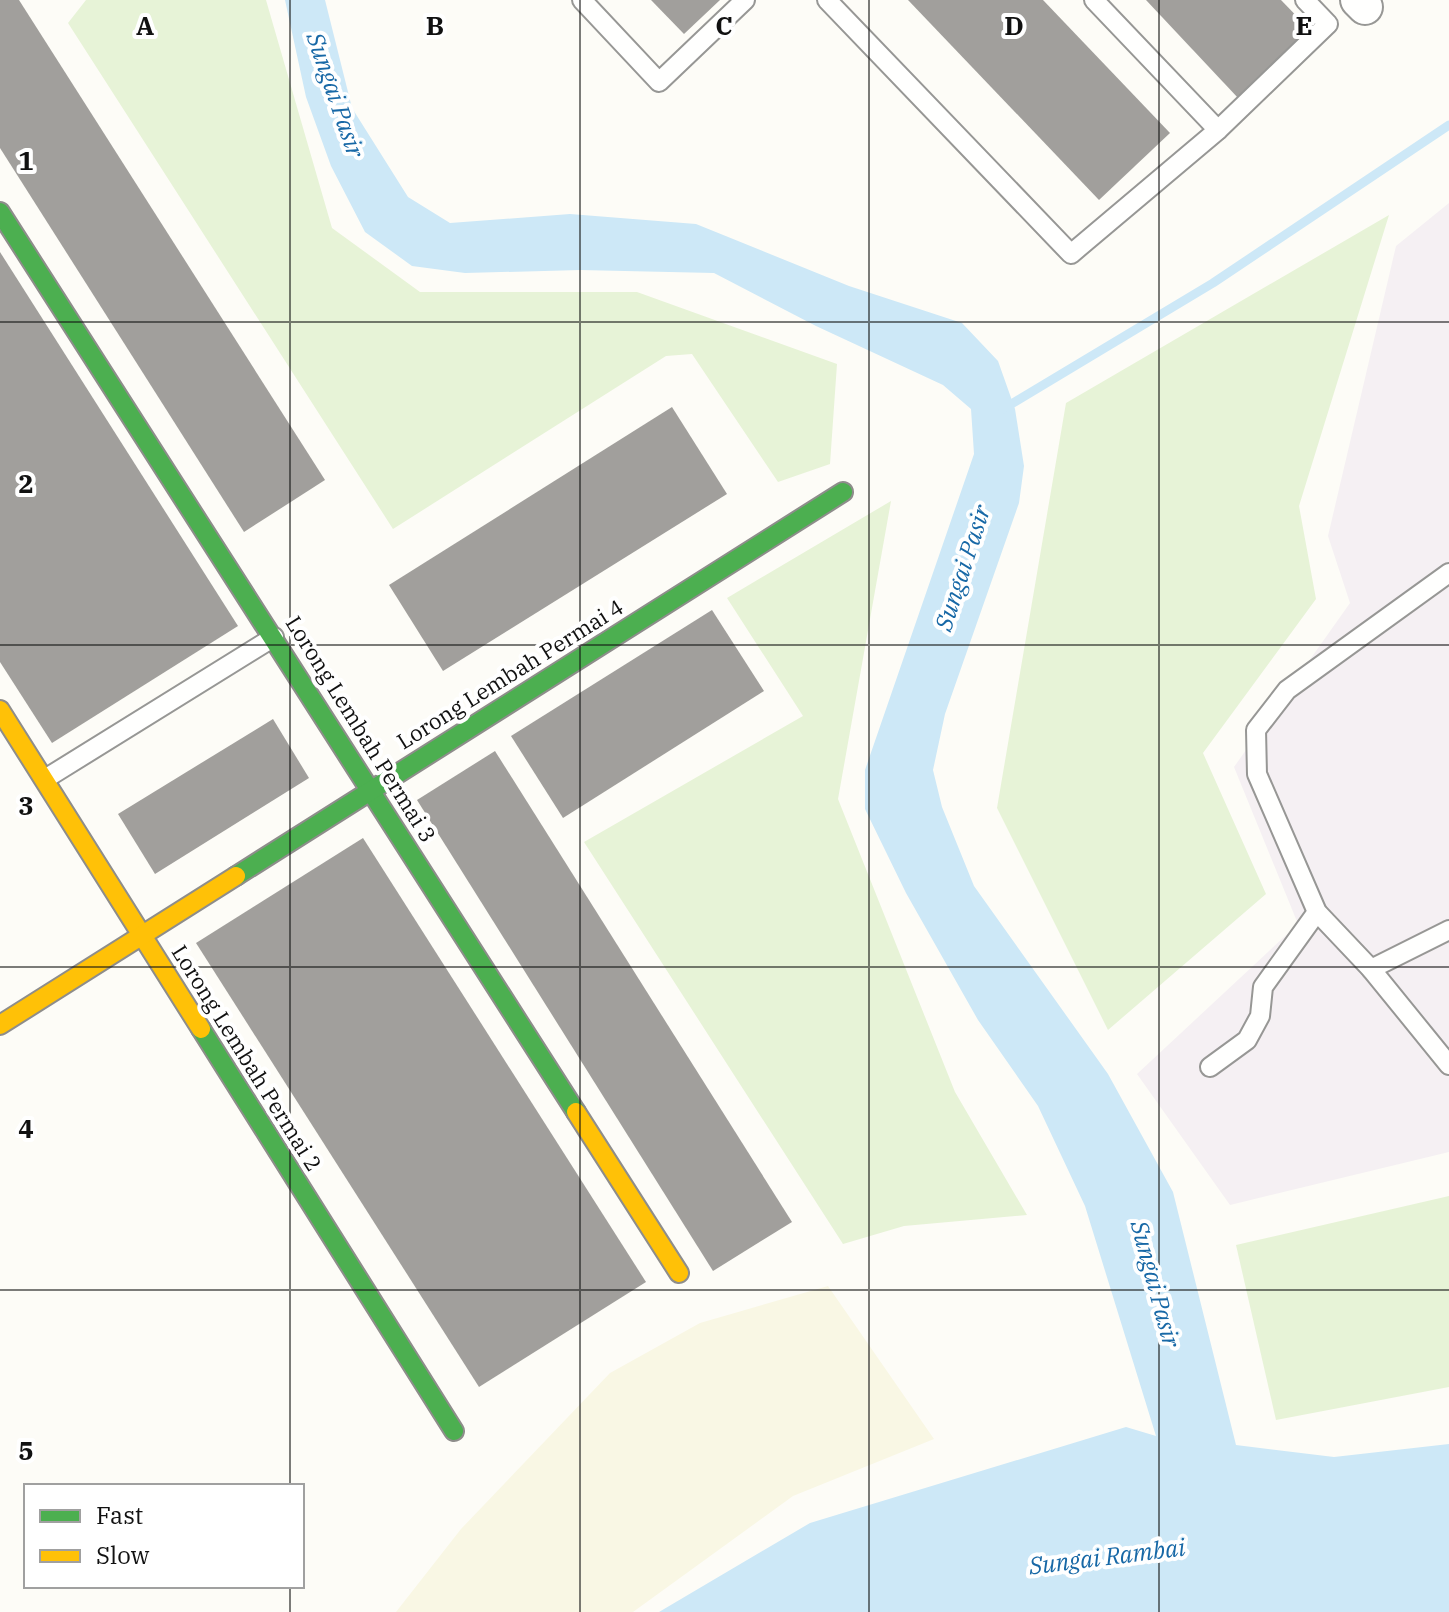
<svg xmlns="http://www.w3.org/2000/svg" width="1449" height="1612" viewBox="0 0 1449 1612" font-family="'IBM Plex Serif',serif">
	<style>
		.industrial { fill: #f5f0f3 }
		.farmland { fill: #f9f7e4 }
		.green { fill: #e7f3d7 }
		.water { fill: #cde8f7 }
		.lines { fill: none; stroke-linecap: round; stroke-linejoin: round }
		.stream { stroke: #cde8f7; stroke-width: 9 }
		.building { fill: #a19f9c }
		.lane-casing { stroke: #979795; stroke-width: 22 }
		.street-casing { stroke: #979795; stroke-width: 38 }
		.fast-casing { stroke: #8e8d8b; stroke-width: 22 }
		.slow-casing { stroke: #8e8d8b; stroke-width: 22 }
		.lane { stroke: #fffffe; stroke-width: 18 }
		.street { stroke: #fffffe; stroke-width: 34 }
		.fast { stroke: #4caf50; stroke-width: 18 }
		.slow { stroke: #ffc107; stroke-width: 18 }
		.grid { fill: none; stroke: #111; stroke-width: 2; stroke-opacity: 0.55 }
		.labels { text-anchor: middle; stroke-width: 8; stroke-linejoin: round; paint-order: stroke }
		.street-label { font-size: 22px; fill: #111; stroke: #fff }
		.water-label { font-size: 24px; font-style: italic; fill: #1768a6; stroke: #fff }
		.grid-label { font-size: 26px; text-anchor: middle; font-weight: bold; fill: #111; stroke: #fff; stroke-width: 8; stroke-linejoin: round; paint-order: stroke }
	</style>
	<rect width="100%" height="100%" fill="#fdfcf7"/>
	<path class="industrial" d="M 1449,203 L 1449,1152 L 1230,1205 L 1137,1074 L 1298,924 L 1234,767 L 1350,603 L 1328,536 L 1396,246 Z"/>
	<path class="farmland" d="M 828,1286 L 934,1439 L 793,1496 L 633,1612 L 396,1612 L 461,1529 L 610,1373 L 700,1323 Z"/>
	<g class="green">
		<path d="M 86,0 L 266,0 L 332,228 L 420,292 L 637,292 L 837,364 L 830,464 L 778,482 L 692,354 L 666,356 L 393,529 L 68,23 Z"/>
		<path d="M 1389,215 L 1299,506 L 1316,599 L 1203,753 L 1266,894 L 1108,1030 L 997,808 L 1066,403 Z"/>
		<path d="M 891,501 L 838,799 L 955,1092 L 1027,1215 L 904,1226 L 843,1244 L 584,842 L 803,716 L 727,598 Z"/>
		<path d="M 1449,1196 L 1449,1387 L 1276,1420 L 1236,1245 Z"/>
	</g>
	<path class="water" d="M 285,0 L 325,0 L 352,108 L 408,197 L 450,223 L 570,214 L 696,224 L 849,286 L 962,323 L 998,361 L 1015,409 L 1024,466 L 1019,503 L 945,714 L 933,770 L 942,807 L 974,886 L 1108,1074 L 1173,1192 L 1236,1445 L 1334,1457 L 1449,1444 L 1449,1612 L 659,1612 L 810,1523 L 1126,1427 L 1156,1436 L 1085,1206 L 1038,1106 L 978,1020 L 906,893 L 865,809 L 865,770 L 974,454 L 971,409 L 943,385 L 816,326 L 714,273 L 580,270 L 465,273 L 412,266 L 365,232 L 331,166 L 306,97 Z"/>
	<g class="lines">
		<path class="stream" d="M 1003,409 L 1213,283 L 1449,125"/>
	</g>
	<g class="building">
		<path d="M 0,0 L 19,0 L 325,480 L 244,532 L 0,148 Z"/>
		<path d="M 651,0 L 720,0 L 684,34 Z"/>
		<path d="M 908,0 L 1043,0 L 1170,133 L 1099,200 Z"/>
		<path d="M 1146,0 L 1281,0 L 1311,31 L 1239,99 Z"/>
		<path d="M 0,252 L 238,626 L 52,743 L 0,662 Z"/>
		<path d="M 672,407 L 727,494 L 443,671 L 389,585 Z"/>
		<path d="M 712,610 L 764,691 L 563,818 L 511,736 Z"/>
		<path d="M 273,719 L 309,778 L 155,874 L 118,814 Z"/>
		<path d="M 495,751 L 792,1222 L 713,1271 L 417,800 Z"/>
		<path d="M 363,838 L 646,1282 L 479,1387 L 196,943 Z"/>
	</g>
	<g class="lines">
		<defs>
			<g id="lane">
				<path d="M 582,0 L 659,82 L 745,0"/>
				<path d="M 827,0 L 1071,254 L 1218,130 L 1328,24 L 1305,0"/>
				<path d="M 1094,0 L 1218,130"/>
				<path d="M 1449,573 L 1287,690 L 1256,730 L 1257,774 L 1317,912 L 1371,969 L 1449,1065"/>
				<path d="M 45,779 L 274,637"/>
				<path d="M 1371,969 L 1449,930"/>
				<path d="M 1210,1067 L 1247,1040 L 1260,1016 L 1263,987 L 1317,912"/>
			</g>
			<path id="street" d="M 1358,0 L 1365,7"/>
			<g id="fast">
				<path d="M 0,212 L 576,1112"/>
				<path d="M 236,876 L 843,492"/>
				<path d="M 201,1029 L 454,1431"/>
			</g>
			<g id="slow">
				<path d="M 0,710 L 201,1029"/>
				<path d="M 0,1025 L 236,876"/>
				<path d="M 576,1112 L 679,1273"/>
			</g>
		</defs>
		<use href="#lane" class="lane-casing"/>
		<use href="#street" class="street-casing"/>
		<use href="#fast" class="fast-casing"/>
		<use href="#slow" class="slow-casing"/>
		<use href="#lane" class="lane"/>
		<use href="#street" class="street"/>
		<use href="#fast" class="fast"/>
		<use href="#slow" class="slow"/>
	</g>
	<path class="grid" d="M 290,0 L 290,1486M 580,0 L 580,1612M 869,0 L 869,1612M 1159,0 L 1159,1612M 0,322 L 1449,322M 0,645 L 1449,645M 0,967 L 1449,967M 0,1290 L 1449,1290M 290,1586 L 290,1612"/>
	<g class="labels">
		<g class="street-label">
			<text transform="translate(510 674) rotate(-32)" y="8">Lorong Lembah Permai 4</text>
			<text transform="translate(361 729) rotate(58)" y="8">Lorong Lembah Permai 3</text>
			<text transform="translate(247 1058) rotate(58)" y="8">Lorong Lembah Permai 2</text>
		</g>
		<g class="water-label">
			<text transform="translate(335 95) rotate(71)" y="8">Sungai Pasir</text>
			<text transform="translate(963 568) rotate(-72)" y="8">Sungai Pasir</text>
			<text transform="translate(1155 1284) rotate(75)" y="8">Sungai Pasir</text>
			<text transform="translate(1107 1557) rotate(-7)" y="8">Sungai Rambai</text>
		</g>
	</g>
	<g class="grid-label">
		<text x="145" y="35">A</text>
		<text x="435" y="35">B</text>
		<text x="724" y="35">C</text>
		<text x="1014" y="35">D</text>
		<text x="1304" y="35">E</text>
		<text x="26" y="170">1</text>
		<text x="26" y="493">2</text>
		<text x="26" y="815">3</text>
		<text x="26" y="1138">4</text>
		<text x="26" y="1460">5</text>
	</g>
	<rect x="24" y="1484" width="280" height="104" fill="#ffffff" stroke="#a0a0a0" stroke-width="2"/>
	<rect x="40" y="1510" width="40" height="12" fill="#4caf50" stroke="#a0a0a0" stroke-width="2"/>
	<text x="96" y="1524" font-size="24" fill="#111111">Fast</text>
	<rect x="40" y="1550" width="40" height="12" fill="#ffc107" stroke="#a0a0a0" stroke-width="2"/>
	<text x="96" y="1564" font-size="24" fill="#111111">Slow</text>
</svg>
